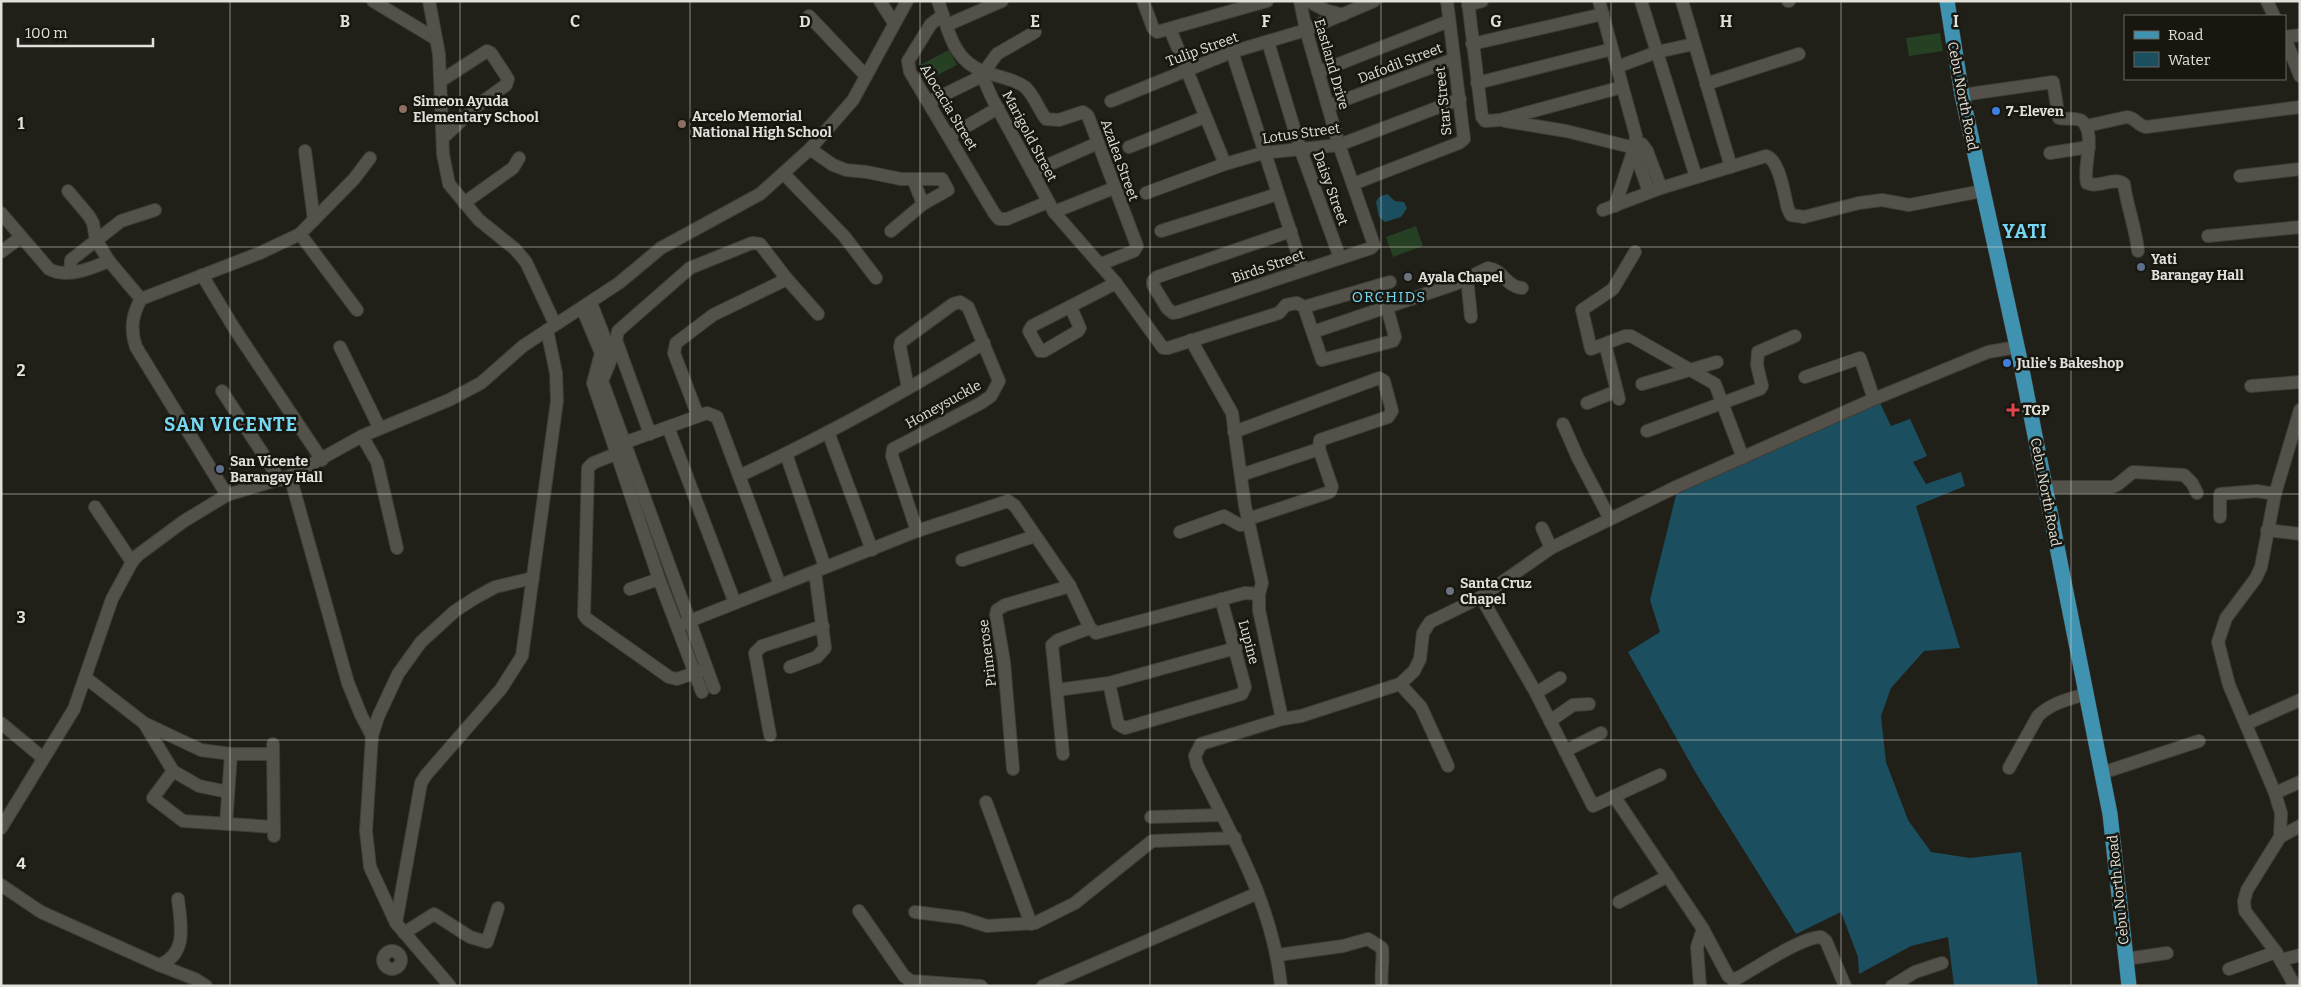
<svg xmlns="http://www.w3.org/2000/svg" width="2301" height="987" viewBox="0 0 2301 987" font-family="Bitter,serif">
	<style>
		.green { fill: #254023 }
		.water { fill: #1b4e5e }
		.lines { fill: none; stroke-linecap: round; stroke-linejoin: round }
		.minor-casing { stroke: #3e3d38; stroke-width: 14 }
		.major-casing { stroke: #3e3d38; stroke-width: 16 }
		.minor { stroke: #535149; stroke-width: 12 }
		.major { stroke: #3f93b0; stroke-width: 15 }
		.grid { fill: none; stroke: #e1e0db; stroke-width: 1; stroke-opacity: 0.55 }
		.education-dot { fill: #8d6e63; stroke: #17160f; stroke-width: 2 }
		.shop-dot { fill: #3f7fe0; stroke: #17160f; stroke-width: 2 }
		.service-dot { fill: #5c6f8a; stroke: #17160f; stroke-width: 2 }
		.worship-dot { fill: #6b7280; stroke: #17160f; stroke-width: 2 }
		.health-dot { fill: #e0444e; stroke: #17160f; stroke-width: 2 }
		.labels { text-anchor: middle; stroke-width: 5; stroke-linejoin: round; paint-order: stroke }
		.street-label { font-size: 14px; fill: #e1e0db; stroke: #17160f }
		.poi-label { font-size: 14px; font-weight: bold; fill: #e1e0db; stroke: #17160f; text-anchor: start }
		.neighbourhood-label { font-size: 15px; letter-spacing: 1px; fill: #76d7f4; stroke: #17160f }
		.district-label { font-size: 19px; font-weight: bold; letter-spacing: 1px; fill: #76d7f4; stroke: #17160f }
		.grid-label { font-size: 16px; text-anchor: middle; font-weight: bold; fill: #e1e0db; stroke: #17160f; stroke-width: 5; stroke-linejoin: round; paint-order: stroke }
	</style>
	<rect width="100%" height="100%" fill="#201f18"/>
	<g class="green">
		<path d="M 1940,33 L 1943,51 L 1909,56 L 1906,38 Z"/>
		<path d="M 949,50 L 957,65 L 928,80 L 920,65 Z"/>
		<path d="M 1416,226 L 1423,246 L 1393,257 L 1386,237 Z"/>
	</g>
	<g class="water">
		<path d="M 1387,194 L 1395,201 L 1404,202 L 1407,208 L 1401,217 L 1385,222 L 1379,217 L 1376,202 L 1379,197 Z"/>
		<path d="M 1880,403 L 1891,426 L 1910,419 L 1927,456 L 1913,462 L 1926,484 L 1961,472 L 1965,486 L 1916,506 L 1960,648 L 1924,651 L 1891,688 L 1881,716 L 1886,762 L 1908,820 L 1931,852 L 1970,858 L 2021,852 L 2038,986 L 1954,986 L 1948,937 L 1911,946 L 1859,974 L 1858,957 L 1841,912 L 1796,934 L 1697,775 L 1628,652 L 1660,632 L 1650,600 L 1677,491 Z"/>
	</g>
	<g class="lines">
		<defs>
			<g id="minor">
				<path d="M 373,1 L 436,39"/>
				<path d="M 429,1 L 439,54 L 443,154 L 449,184 L 479,220 L 515,249 L 526,262 L 555,324"/>
				<path d="M 880,1 L 894,23"/>
				<path d="M 938,1 C 949,30 952,61 985,72 C 998,77 1013,78 1025,87 C 1034,95 1039,110 1046,119 L 1059,120 L 1083,112 L 1088,116 L 1137,246 L 1134,251 L 1101,264"/>
				<path d="M 1143,1 L 1153,28 L 1157,32 L 1267,1"/>
				<path d="M 1308,1 L 1325,10 L 1343,15"/>
				<path d="M 1468,1 L 1482,117 L 1485,121 L 1500,120 L 1622,87"/>
				<path d="M 1599,1 L 1636,136 L 1634,149 L 1649,192"/>
				<path d="M 1641,1 L 1696,177"/>
				<path d="M 1682,1 L 1731,167"/>
				<path d="M 1788,1 L 1789,1"/>
				<path d="M 2267,1 L 2274,16"/>
				<path d="M 1468,5 L 1482,1"/>
				<path d="M 943,15 L 931,24 L 908,61 L 910,72 L 994,213 L 999,219 L 1007,219 L 1048,202"/>
				<path d="M 809,16 L 866,76"/>
				<path d="M 947,25 L 1002,1"/>
				<path d="M 1170,29 L 1225,164"/>
				<path d="M 2285,37 L 2300,35"/>
				<path d="M 2285,38 L 2300,76"/>
				<path d="M 1268,42 L 1300,148 L 1340,258"/>
				<path d="M 1472,44 L 1603,14"/>
				<path d="M 1232,52 L 1303,270"/>
				<path d="M 1617,67 L 1657,52 L 1694,44"/>
				<path d="M 984,72 L 984,80 L 992,98 L 1054,212 L 1116,283 L 1163,348 L 1168,348 L 1279,313 L 1286,305 L 1297,303 L 1304,307 L 1322,360 L 1393,341 L 1395,337 L 1381,285"/>
				<path d="M 1318,72 L 1449,21"/>
				<path d="M 442,80 L 487,51 L 491,53 L 508,79 L 506,85 L 478,105 L 443,138"/>
				<path d="M 1477,83 L 1612,49"/>
				<path d="M 1706,84 L 1799,54"/>
				<path d="M 1962,95 L 2053,82 L 2059,118 C 2066,120 2077,117 2082,121 C 2097,134 2082,168 2087,183 C 2098,189 2114,176 2124,184 C 2127,207 2136,228 2138,251"/>
				<path d="M 1111,101 L 1232,52 L 1306,30 L 1374,1"/>
				<path d="M 929,102 L 974,80 L 984,72 L 997,54 L 1035,32"/>
				<path d="M 1328,106 L 1454,59"/>
				<path d="M 1505,121 L 1566,131 L 1647,151"/>
				<path d="M 2086,126 L 2127,117 C 2136,118 2138,126 2146,127 L 2300,107"/>
				<path d="M 950,136 L 998,108"/>
				<path d="M 1642,144 L 1647,151 L 1661,188"/>
				<path d="M 1129,147 L 1205,117"/>
				<path d="M 810,149 L 833,165 L 846,170 L 867,172 L 901,179 L 942,179 L 948,190 L 923,204 L 891,231"/>
				<path d="M 305,151 L 314,220"/>
				<path d="M 2050,153 L 2089,147"/>
				<path d="M 1032,172 L 1098,143"/>
				<path d="M 784,174 L 844,236 L 876,278"/>
				<path d="M 2240,176 L 2300,169"/>
				<path d="M 913,179 L 923,204"/>
				<path d="M 1353,184 L 1459,143 L 1464,139 L 1447,1"/>
				<path d="M 68,191 L 89,216 L 93,223 L 96,240 L 109,261 L 141,299"/>
				<path d="M 1146,193 L 1225,164 L 1263,153 L 1339,145 L 1460,99"/>
				<path d="M 464,203 L 513,168 L 519,158"/>
				<path d="M 1615,206 L 1634,149"/>
				<path d="M 1603,210 L 1661,188 L 1766,156 C 1780,160 1784,195 1788,209 L 1791,215 L 1804,217 L 1859,203 L 1882,200 L 1909,205 L 1982,191"/>
				<path d="M 1054,212 L 1114,188"/>
				<path d="M 1,213 L 49,269 C 67,279 92,268 109,261"/>
				<path d="M 1161,231 L 1278,194"/>
				<path d="M 1291,231 L 1157,277 L 1153,281 L 1153,285 L 1167,308 L 1173,313 L 1178,312 L 1371,248 L 1374,245 L 1339,145 L 1306,30 L 1300,1"/>
				<path d="M 300,234 L 357,310"/>
				<path d="M 2208,236 L 2300,227"/>
				<path d="M 1,252 L 21,237"/>
				<path d="M 1635,252 L 1613,289 L 1582,310 L 1591,349 L 1625,336 L 1631,336 L 1715,384 L 1743,458"/>
				<path d="M 70,272 L 71,260 L 121,221 L 155,210"/>
				<path d="M 202,275 L 234,328 L 322,460"/>
				<path d="M 1467,278 L 1471,317"/>
				<path d="M 591,303 L 612,357 L 602,381 L 714,688"/>
				<path d="M 1304,307 L 1390,282"/>
				<path d="M 582,308 L 601,353 L 593,383 L 659,579 L 702,692"/>
				<path d="M 1071,308 L 1080,328 L 1078,331 L 1044,351 L 1040,351 L 1029,331 L 1032,326 L 1116,283"/>
				<path d="M 1313,332 L 1455,284 L 1488,268 C 1504,270 1505,286 1522,288"/>
				<path d="M 1605,344 L 1619,399"/>
				<path d="M 340,347 L 379,427"/>
				<path d="M 1805,377 L 1860,358 L 1874,399"/>
				<path d="M 1642,384 L 1717,362"/>
				<path d="M 2251,386 L 2300,382"/>
				<path d="M 908,388 L 900,347 L 901,342 L 953,304 L 960,302 L 968,307 L 999,381 L 991,396 L 981,403 L 893,449 L 892,456 L 917,531"/>
				<path d="M 222,391 L 280,480"/>
				<path d="M 1587,403 L 1617,391"/>
				<path d="M 698,416 L 674,353 L 676,343 L 713,315 L 787,279 L 818,314"/>
				<path d="M 1563,424 L 1578,458 L 1610,519"/>
				<path d="M 668,427 L 735,603"/>
				<path d="M 1647,431 L 1760,389 L 1762,386 L 1757,365 L 1758,352 L 1795,336"/>
				<path d="M 828,432 L 872,550"/>
				<path d="M 1234,432 L 1379,378 L 1384,381 L 1392,411 L 1388,417 L 1320,440 L 1319,449 L 1332,487 L 1330,492 L 1248,519"/>
				<path d="M 650,434 L 616,340 L 618,331 L 690,268 L 752,243 L 760,244 L 787,279"/>
				<path d="M 362,436 L 377,462 L 397,548"/>
				<path d="M 618,445 L 707,413 L 717,417 L 780,585"/>
				<path d="M 623,451 L 593,463 L 588,468 L 584,615 L 587,619 L 669,677 L 677,679 L 703,670"/>
				<path d="M 786,454 L 825,567"/>
				<path d="M 1241,475 L 1319,449"/>
				<path d="M 290,476 L 348,683 L 361,715 L 372,736"/>
				<path d="M 739,476 C 823,437 905,392 984,343"/>
				<path d="M 2045,487 L 2112,487 L 2117,485 L 2133,472 L 2184,475 L 2192,483 L 2197,493"/>
				<path d="M 227,495 L 136,347 C 130,329 132,315 141,299 L 260,253 L 300,234 L 354,179 L 370,158"/>
				<path d="M 95,507 L 132,562"/>
				<path d="M 2220,517 L 2220,494 L 2257,491 L 2275,494"/>
				<path d="M 1542,528 L 1551,548"/>
				<path d="M 2267,530 L 2300,534"/>
				<path d="M 1180,532 L 1224,516 L 1240,525 L 1249,524"/>
				<path d="M 962,560 L 1035,536"/>
				<path d="M 630,589 L 659,579"/>
				<path d="M 1259,594 L 1259,610 L 1282,719"/>
				<path d="M 1481,597 L 1536,693 L 1593,806 L 1660,775"/>
				<path d="M 677,626 L 917,531 L 1008,501 L 1015,506 L 1070,586 L 1090,628 L 1096,633 L 1245,593 L 1259,594 L 1262,583 L 1245,506 L 1232,413 L 1191,340"/>
				<path d="M 790,667 L 817,657 L 825,648 L 815,572"/>
				<path d="M 86,678 L 144,723 L 201,750 L 231,754 L 273,754"/>
				<path d="M 1109,683 L 1118,724 L 1125,728 L 1242,694 L 1245,687 L 1221,599"/>
				<path d="M 1400,684 L 1421,707 L 1448,766"/>
				<path d="M 1057,690 L 1109,683 L 1236,648"/>
				<path d="M 1536,693 L 1560,678"/>
				<path d="M 1550,721 L 1573,705 L 1589,704"/>
				<path d="M 1,723 L 43,758"/>
				<path d="M 144,723 L 173,771 L 199,786 L 228,792"/>
				<path d="M 2246,724 L 2300,700"/>
				<path d="M 770,735 L 755,653 L 762,646 L 823,626"/>
				<path d="M 273,744 L 274,836"/>
				<path d="M 1565,751 L 1601,733"/>
				<path d="M 1063,754 L 1052,645 L 1058,640 L 1090,628"/>
				<path d="M 2009,768 L 2038,716 C 2051,703 2069,699 2086,694"/>
				<path d="M 1013,769 L 1004,662 L 996,615 L 997,610 L 1005,605 L 1070,586"/>
				<path d="M 173,771 L 153,798 L 183,821 L 274,827"/>
				<path d="M 2102,773 L 2199,741"/>
				<path d="M 2275,793 L 2300,782"/>
				<path d="M 1614,796 L 1703,929 L 1728,976 L 1732,979 L 1738,978 C 1757,967 1802,937 1821,937 L 1826,941 L 1845,986"/>
				<path d="M 986,802 L 1031,924"/>
				<path d="M 1151,817 L 1222,815"/>
				<path d="M 226,824 L 231,754"/>
				<path d="M 1,828 L 74,709 L 112,599 L 132,562 L 138,555 L 184,521 L 227,495 L 290,476 L 362,436 L 449,400 L 481,383 L 523,346 L 619,283 L 661,248 L 760,194 L 810,149 L 853,100 L 907,1"/>
				<path d="M 2280,837 L 2300,826"/>
				<path d="M 1,885 L 41,912 L 159,965 L 195,979 L 206,986"/>
				<path d="M 1619,902 L 1668,876"/>
				<path d="M 859,911 L 904,976 L 911,981 L 981,986"/>
				<path d="M 915,912 L 962,918 L 987,926 L 1035,923 L 1075,903 L 1152,841 L 1235,838"/>
				<path d="M 396,923 L 421,783 L 426,775 L 501,689 L 522,656 L 557,401 L 556,373 L 547,330"/>
				<path d="M 404,933 L 434,914 L 470,937 L 487,942 L 498,908"/>
				<circle cx="392" cy="960" r="9"/>
				<path d="M 1278,955 L 1343,946 L 1368,939 L 1382,948 C 1384,961 1380,973 1382,986"/>
				<path d="M 2126,959 L 2167,953"/>
				<path d="M 2281,960 L 2300,955"/>
				<path d="M 159,965 C 188,954 181,925 178,899"/>
				<path d="M 2229,969 L 2276,952"/>
				<path d="M 450,986 L 396,923 L 370,867 L 366,831 L 372,736 L 378,717 L 398,674 L 421,642 L 455,611 L 475,598 L 495,587 L 533,578"/>
				<path d="M 1043,986 L 1258,893"/>
				<path d="M 1281,986 C 1273,905 1232,836 1197,765 L 1195,756 L 1201,744 L 1282,719 L 1301,716 L 1400,684 L 1414,671 L 1420,659 L 1423,633 L 1430,622 L 1481,597 L 1551,548 L 1676,487 L 1874,399 L 1988,352 L 2017,347"/>
				<path d="M 1700,986 L 1697,947 L 1703,929"/>
				<path d="M 1892,986 L 1915,972 L 1942,963"/>
				<path d="M 2295,986 L 2276,952 L 2245,911 L 2244,901 L 2247,890 L 2280,837 L 2281,813 L 2275,793 L 2229,685 L 2218,642 L 2226,618 L 2256,578 L 2261,567 L 2275,494 L 2300,410"/>
			</g>
			<path id="major" d="M 1947,1 L 1962,95 L 2020,360 L 2110,814 L 2129,986"/>
		</defs>
		<use href="#minor" class="minor-casing"/>
		<use href="#major" class="major-casing"/>
		<use href="#minor" class="minor"/>
		<use href="#major" class="major"/>
	</g>
	<path class="grid" d="M 230,1 L 230,986M 460,1 L 460,986M 690,1 L 690,986M 920,1 L 920,986M 1150,1 L 1150,986M 1381,1 L 1381,986M 1611,1 L 1611,986M 1841,1 L 1841,986M 2071,1 L 2071,986M 1,247 L 2300,247M 1,494 L 2300,494M 1,740 L 2300,740"/>
	<g class="education-dot">
		<circle cx="403" cy="109" r="5"/>
		<circle cx="682" cy="124" r="5"/>
	</g>
	<g class="shop-dot">
		<circle cx="1996" cy="111" r="5"/>
		<circle cx="2007" cy="363" r="5"/>
	</g>
	<g class="service-dot">
		<circle cx="2141" cy="267" r="5"/>
		<circle cx="220" cy="469" r="5"/>
	</g>
	<g class="worship-dot">
		<circle cx="1408" cy="277" r="5"/>
		<circle cx="1450" cy="591" r="5"/>
	</g>
	<path class="health-dot" d="M2010.5 402.5h5v5h5v5h-5v5h-5v-5h-5v-5h5z"/>
	<g class="labels">
		<g class="street-label">
			<text transform="translate(1202 49) rotate(-20)" y="5">Tulip Street</text>
			<text transform="translate(1400 63) rotate(-21)" y="5">Dafodil Street</text>
			<text transform="translate(1332 64) rotate(74)" y="5">Eastland Drive</text>
			<text transform="translate(1963 96) rotate(79)" y="5">Cebu North Road</text>
			<text transform="translate(1443 101) rotate(-96)" y="5">Star Street</text>
			<text transform="translate(949 107) rotate(59)" y="5">Alocacia Street</text>
			<text transform="translate(1301 133) rotate(-8)" y="5">Lotus Street</text>
			<text transform="translate(1030 136) rotate(62)" y="5">Marigold Street</text>
			<text transform="translate(1120 160) rotate(70)" y="5">Azalea Street</text>
			<text transform="translate(1331 188) rotate(70)" y="5">Daisy Street</text>
			<text transform="translate(1268 266) rotate(-19)" y="5">Birds Street</text>
			<text transform="translate(943 404) rotate(-29)" y="5">Honeysuckle</text>
			<text transform="translate(2046 492) rotate(79)" y="5">Cebu North Road</text>
			<text transform="translate(1249 642) rotate(75)" y="5">Lupine</text>
			<text transform="translate(987 653) rotate(-97)" y="5">Primerose</text>
			<text transform="translate(2118 890) rotate(-96)" y="5">Cebu North Road</text>
		</g>
		<g class="poi-label">
			<text x="413" y="106">Simeon Ayuda<tspan x="413" dy="16">Elementary School</tspan></text>
			<text x="2006" y="116">7-Eleven</text>
			<text x="692" y="121">Arcelo Memorial<tspan x="692" dy="16">National High School</tspan></text>
			<text x="2151" y="264">Yati<tspan x="2151" dy="16">Barangay Hall</tspan></text>
			<text x="1418" y="282">Ayala Chapel</text>
			<text x="2017" y="368">Julie's Bakeshop</text>
			<text x="2023" y="415">TGP</text>
			<text x="230" y="466">San Vicente<tspan x="230" dy="16">Barangay Hall</tspan></text>
			<text x="1460" y="588">Santa Cruz<tspan x="1460" dy="16">Chapel</tspan></text>
		</g>
		<g class="neighbourhood-label">
			<text x="1389" y="302">ORCHIDS</text>
		</g>
		<g class="district-label">
			<text x="2025" y="238">YATI</text>
			<text x="231" y="431">SAN VICENTE</text>
		</g>
	</g>
	<g class="grid-label">
		<text x="345" y="27">B</text>
		<text x="575" y="27">C</text>
		<text x="805" y="27">D</text>
		<text x="1035" y="27">E</text>
		<text x="1266" y="27">F</text>
		<text x="1496" y="27">G</text>
		<text x="1726" y="27">H</text>
		<text x="1956" y="27">I</text>
		<text x="21" y="129">1</text>
		<text x="21" y="376">2</text>
		<text x="21" y="623">3</text>
		<text x="21" y="869">4</text>
	</g>
	<rect width="2301" height="987" fill="none" stroke="#e1e0db" stroke-width="5"/>
	<rect x="2124" y="15" width="162" height="65" fill="#17160f" stroke="#686761"/>
	<rect x="2134" y="31" width="25" height="8" fill="#3f93b0" stroke="#686761"/>
	<text x="2168" y="40" font-size="15" fill="#e1e0db">Road</text>
	<rect x="2134" y="52" width="25" height="15" fill="#1b4e5e" stroke="#686761"/>
	<text x="2168" y="65" font-size="15" fill="#e1e0db">Water</text>
	<path d="M18 38v8h135v-8" fill="none" stroke="#e1e0db" stroke-width="2.5"/>
	<text x="25" y="38" font-size="15" fill="#e1e0db" stroke="#17160f" stroke-width="4" paint-order="stroke">100 m</text>
</svg>
